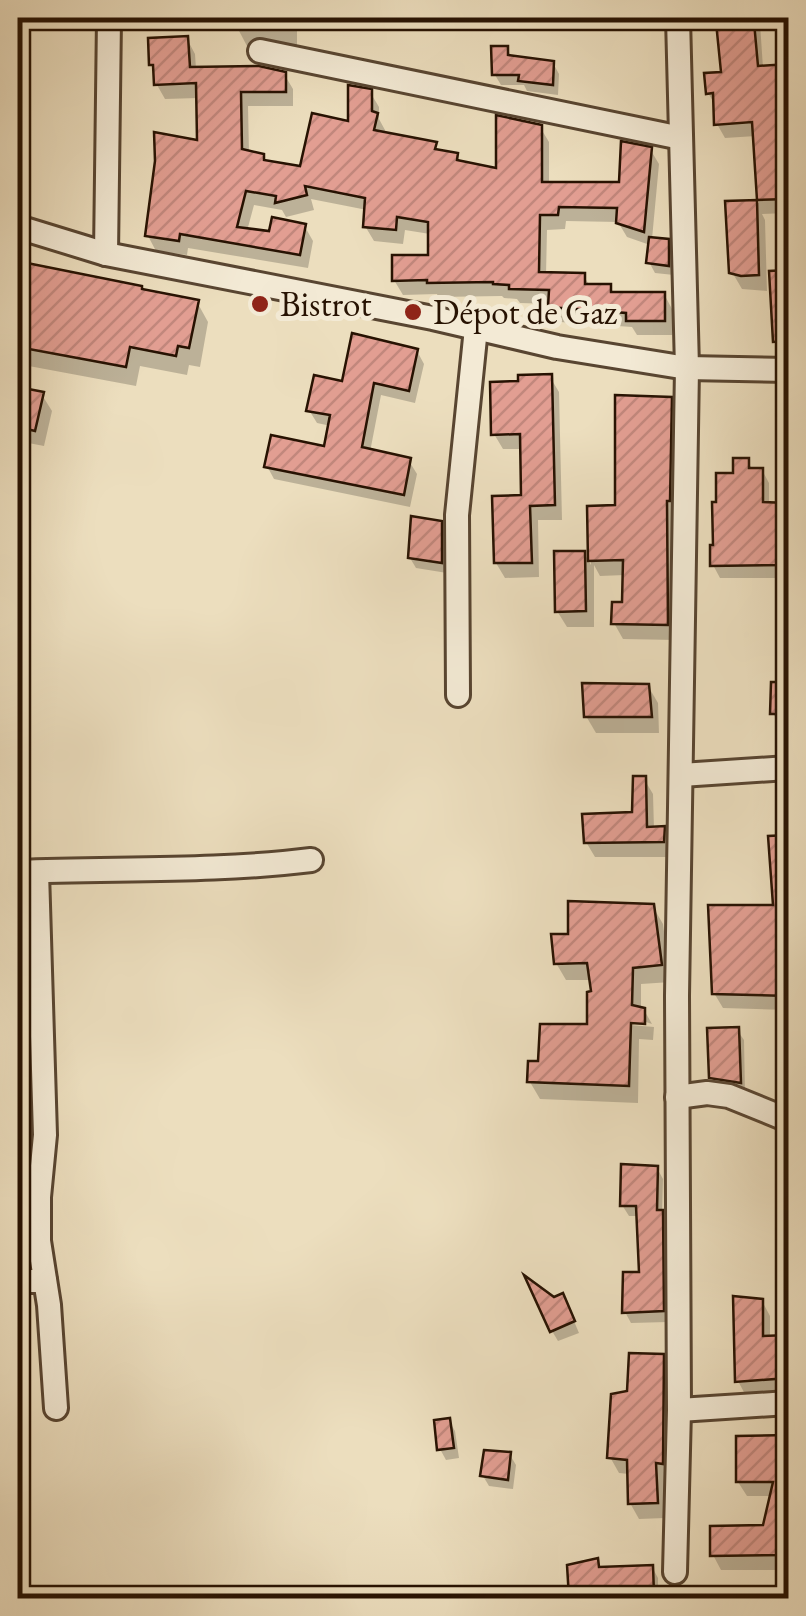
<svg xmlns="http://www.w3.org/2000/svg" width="806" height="1616" viewBox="0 0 806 1616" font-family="'EB Garamond',serif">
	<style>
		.shadow { fill: #0003 }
		.building { fill: url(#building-hatch); stroke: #271202; stroke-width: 2.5 }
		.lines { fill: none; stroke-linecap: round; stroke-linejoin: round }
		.minor-casing { stroke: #584531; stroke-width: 28 }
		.minor { stroke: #f3ead5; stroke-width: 22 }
		.poi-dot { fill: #8f2418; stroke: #f3ead5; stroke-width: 4 }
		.labels { text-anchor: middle; stroke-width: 10; stroke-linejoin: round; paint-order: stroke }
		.poi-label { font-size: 35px; fill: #271202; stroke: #f3ead5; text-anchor: start }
	</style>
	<defs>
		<pattern id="building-hatch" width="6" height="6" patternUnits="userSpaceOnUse" patternTransform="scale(2.5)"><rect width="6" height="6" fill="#e29e92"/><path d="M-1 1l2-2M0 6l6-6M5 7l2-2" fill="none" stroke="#c2877c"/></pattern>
	</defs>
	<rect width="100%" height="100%" fill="#ecdebe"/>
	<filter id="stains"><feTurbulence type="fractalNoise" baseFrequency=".002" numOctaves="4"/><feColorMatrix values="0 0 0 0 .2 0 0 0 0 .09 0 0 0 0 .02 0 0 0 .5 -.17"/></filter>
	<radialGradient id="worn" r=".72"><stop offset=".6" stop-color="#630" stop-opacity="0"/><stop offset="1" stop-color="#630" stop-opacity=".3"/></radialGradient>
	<g class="shadow">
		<path d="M 237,18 L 297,18 L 297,45 L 247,46 L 238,29 Z"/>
		<path d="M 531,18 L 552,18 L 552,21 L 533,21 Z"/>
		<path d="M 716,18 L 788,18 L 788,21 L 760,23 L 763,68 L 788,67 L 788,213 L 762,214 L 765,220 L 767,291 L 742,289 L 732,272 L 728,203 L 759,203 L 756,136 L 725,138 L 717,124 L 716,106 L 708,93 L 724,74 Z"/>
		<path d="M 187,39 L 195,54 L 196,69 L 284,74 L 293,89 L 293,106 L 248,106 L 249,153 L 262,156 L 266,163 L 302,169 L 351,124 L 370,92 L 379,107 L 379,119 L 385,130 L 384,134 L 435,145 L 438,150 L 456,155 L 461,164 L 498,171 L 540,127 L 549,142 L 549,184 L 621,185 L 650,149 L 659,164 L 652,239 L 667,241 L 673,252 L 674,275 L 655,273 L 649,262 L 650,245 L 627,237 L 618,222 L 566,221 L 565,229 L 547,230 L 546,275 L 583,275 L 590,286 L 610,286 L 614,295 L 664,294 L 672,309 L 672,335 L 637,335 L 632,327 L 560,322 L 551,304 L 520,303 L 517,299 L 504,298 L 502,296 L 438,297 L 437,294 L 403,295 L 394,280 L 430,258 L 430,234 L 405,230 L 403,244 L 374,241 L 365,226 L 367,210 L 311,199 L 314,210 L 286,217 L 282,210 L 254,205 L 247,231 L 271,234 L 305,227 L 313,241 L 308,268 L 188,248 L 187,255 L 156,251 L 148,236 L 200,144 L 198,98 L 165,99 L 157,85 L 156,72 L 152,64 Z"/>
		<path d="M 507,48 L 512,58 L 553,63 L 559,74 L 558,95 L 527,91 L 524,85 L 501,85 L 495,75 Z"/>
		<path d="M 24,265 L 197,302 L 208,322 L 200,367 L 189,365 L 187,375 L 140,366 L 136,386 L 18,364 L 18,296 Z"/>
		<path d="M 772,273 L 788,273 L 788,356 L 784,356 L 776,342 Z"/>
		<path d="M 417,351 L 424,364 L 415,403 L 381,395 L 370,452 L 409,461 L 417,474 L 410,507 L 274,479 L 267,466 L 326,449 L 331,426 L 317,423 L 309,410 L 344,384 Z"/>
		<path d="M 550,377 L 559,392 L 562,520 L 538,520 L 539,577 L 505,578 L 496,563 L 524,497 L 522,449 L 503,449 L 494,434 L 521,383 Z"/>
		<path d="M 18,389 L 42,395 L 52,411 L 44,446 L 18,441 Z"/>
		<path d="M 670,399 L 679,415 L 676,640 L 623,639 L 614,623 L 624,604 L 625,575 L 600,576 L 594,565 L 594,627 L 567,627 L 557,611 L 584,553 L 591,565 L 589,509 L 617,508 Z"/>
		<path d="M 747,461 L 753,470 L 762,470 L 769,483 L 769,505 L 788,505 L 788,578 L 720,578 L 713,565 L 719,504 L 735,475 Z"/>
		<path d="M 440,524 L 447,535 L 447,573 L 416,568 L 410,558 Z"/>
		<path d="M 773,684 L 788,685 L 788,757 L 785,750 L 785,730 L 782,730 L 773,713 Z"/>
		<path d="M 648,686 L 658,703 L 659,733 L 596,733 L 586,716 Z"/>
		<path d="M 644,779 L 653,794 L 654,829 L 663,829 L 672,844 L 672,857 L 595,857 L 586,842 L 634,815 Z"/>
		<path d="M 788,837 L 788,1010 L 723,1008 L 714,993 L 776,907 L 771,838 Z"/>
		<path d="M 653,907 L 663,924 L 671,982 L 641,984 L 641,1009 L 644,1010 L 652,1024 L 643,1021 L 618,1024 L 654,1027 L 653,1040 L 639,1039 L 638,1103 L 540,1099 L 530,1082 L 540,1064 L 589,1026 L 594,993 L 592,980 L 566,980 L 556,963 L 570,936 Z"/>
		<path d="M 737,1030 L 744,1040 L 745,1092 L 717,1088 L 711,1077 Z"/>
		<path d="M 657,1168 L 663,1179 L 662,1213 L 668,1223 L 668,1322 L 631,1323 L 625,1312 L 642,1274 L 639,1216 L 629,1216 L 622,1205 Z"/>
		<path d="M 762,1301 L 770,1316 L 770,1338 L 788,1338 L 788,1393 L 746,1396 L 738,1381 Z"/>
		<path d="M 568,1307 L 579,1333 L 558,1341 L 552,1331 Z"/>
		<path d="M 662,1356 L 671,1372 L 670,1478 L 664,1478 L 665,1518 L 639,1519 L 630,1503 L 629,1474 L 619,1473 L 610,1457 Z"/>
		<path d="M 449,1421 L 455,1431 L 459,1458 L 446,1460 L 440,1449 Z"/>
		<path d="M 788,1421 L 788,1570 L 721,1570 L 713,1555 L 765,1528 L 772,1496 L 747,1496 L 738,1482 L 778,1438 L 777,1422 Z"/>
		<path d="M 510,1455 L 516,1465 L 513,1489 L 489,1486 L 483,1476 Z"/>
		<path d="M 596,1560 L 601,1569 L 652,1567 L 658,1578 L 658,1598 L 572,1598 L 570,1567 Z"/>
	</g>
	<g class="building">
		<path d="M 716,22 L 754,22 L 758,66 L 788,64 L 788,199 L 757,200 L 752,122 L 714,125 L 713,93 L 706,94 L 704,73 L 721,72 Z"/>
		<path d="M 188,36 L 190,67 L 259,66 L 286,72 L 286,92 L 241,92 L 242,149 L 264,154 L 264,160 L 300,166 L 312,113 L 348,121 L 348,85 L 372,89 L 372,111 L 378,113 L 374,130 L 437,142 L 435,149 L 458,153 L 457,160 L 496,168 L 496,115 L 542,125 L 542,182 L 619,182 L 621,141 L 652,147 L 644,232 L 616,223 L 617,208 L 559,207 L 558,215 L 540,215 L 539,272 L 585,273 L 585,284 L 611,284 L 611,292 L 665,292 L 665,321 L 626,321 L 626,313 L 548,307 L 549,290 L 509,289 L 509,285 L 493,284 L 493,282 L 427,283 L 427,280 L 392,281 L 392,255 L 428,255 L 428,222 L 397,217 L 396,230 L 363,227 L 365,198 L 305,186 L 307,195 L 275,203 L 276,196 L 246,191 L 237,227 L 269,231 L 272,217 L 306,224 L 300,255 L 180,234 L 179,241 L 145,236 L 155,161 L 154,132 L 197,140 L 196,83 L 154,85 L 153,65 L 149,65 L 148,38 Z"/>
		<path d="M 491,46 L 508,46 L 508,55 L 554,61 L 553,85 L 518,81 L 519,75 L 492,75 Z"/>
		<path d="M 757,200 L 759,275 L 741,276 L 729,273 L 725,201 Z"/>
		<path d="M 649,237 L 669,239 L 669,266 L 646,263 Z"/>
		<path d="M 22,262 L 142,286 L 142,289 L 199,300 L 189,348 L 178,346 L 176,356 L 130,347 L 126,367 L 18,347 L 18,283 Z"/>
		<path d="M 788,270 L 788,341 L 773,342 L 769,271 Z"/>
		<path d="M 352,333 L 418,349 L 409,391 L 374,383 L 362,447 L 411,458 L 404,495 L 264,467 L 271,435 L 324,446 L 330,415 L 306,411 L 314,375 L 342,381 Z"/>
		<path d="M 552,374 L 555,505 L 530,506 L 532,563 L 494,563 L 492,496 L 521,495 L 520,434 L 491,435 L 490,382 L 518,381 L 518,375 Z"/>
		<path d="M 18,387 L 44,392 L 35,431 L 18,427 Z"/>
		<path d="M 615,395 L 672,397 L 670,501 L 667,501 L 668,625 L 611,624 L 612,602 L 622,602 L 623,560 L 588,561 L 587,506 L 615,505 Z"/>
		<path d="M 733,458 L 749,458 L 749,468 L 763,468 L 763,502 L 788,503 L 788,565 L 710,566 L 710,545 L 713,545 L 712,502 L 716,502 L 716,473 L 733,473 Z"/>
		<path d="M 411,516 L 442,521 L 442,563 L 408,558 Z"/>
		<path d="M 554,551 L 585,551 L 586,611 L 555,612 Z"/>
		<path d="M 771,682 L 788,682 L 788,714 L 770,714 Z"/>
		<path d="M 582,683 L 649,684 L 652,717 L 584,717 Z"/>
		<path d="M 633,776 L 646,776 L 647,827 L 665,826 L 664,842 L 584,843 L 582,814 L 632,812 Z"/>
		<path d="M 788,835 L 788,996 L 712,994 L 708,905 L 773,905 L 768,836 Z"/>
		<path d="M 568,901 L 654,904 L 662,965 L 633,968 L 632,1005 L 645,1008 L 645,1024 L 631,1023 L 629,1086 L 527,1082 L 528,1061 L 538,1061 L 540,1024 L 587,1024 L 587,992 L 591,991 L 587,963 L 554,964 L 551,934 L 568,934 Z"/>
		<path d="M 739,1027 L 741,1083 L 709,1078 L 707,1028 Z"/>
		<path d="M 621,1164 L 658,1166 L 657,1210 L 663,1210 L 664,1311 L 622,1313 L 623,1272 L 639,1272 L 636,1206 L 620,1206 Z"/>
		<path d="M 524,1275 L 554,1297 L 563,1293 L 575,1321 L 550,1332 Z"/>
		<path d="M 733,1296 L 763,1299 L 763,1336 L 788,1335 L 788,1378 L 735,1382 Z"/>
		<path d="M 629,1353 L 664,1354 L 663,1464 L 656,1463 L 658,1503 L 628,1504 L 627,1460 L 607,1458 L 611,1394 L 627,1391 Z"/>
		<path d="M 450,1418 L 454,1448 L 437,1450 L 434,1420 Z"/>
		<path d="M 788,1435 L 788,1555 L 710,1556 L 710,1526 L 763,1525 L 773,1482 L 736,1482 L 736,1436 Z"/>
		<path d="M 484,1450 L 511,1452 L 508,1480 L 480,1476 Z"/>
		<path d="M 598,1558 L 599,1567 L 653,1565 L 654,1595 L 636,1596 L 636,1598 L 569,1598 L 567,1565 Z"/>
	</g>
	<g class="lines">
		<defs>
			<g id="minor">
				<path d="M 260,51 L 681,138"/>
				<path d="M 18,227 L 106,254 L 433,318 L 557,347 L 687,368 L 788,370"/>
				<path d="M 106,254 L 109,18"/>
				<path d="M 458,695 L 457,515 L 476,328"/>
				<path d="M 681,775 L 788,768"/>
				<path d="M 18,872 C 116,868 214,872 311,860"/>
				<path d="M 37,872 L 45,1135 L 39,1197 L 39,1241 L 49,1305 L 56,1408"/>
				<path d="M 677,1097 L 707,1093 L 729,1096 L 788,1120"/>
				<path d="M 18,1281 L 45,1281"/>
				<path d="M 679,1410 L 788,1403"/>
				<path d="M 675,1572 L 679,1410 L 677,996 L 687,368 L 678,18"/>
			</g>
		</defs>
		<use href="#minor" class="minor-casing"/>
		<use href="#minor" class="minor"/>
	</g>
	<g class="poi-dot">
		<circle cx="260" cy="304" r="10"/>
		<circle cx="413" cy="312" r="10"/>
	</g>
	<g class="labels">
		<g class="poi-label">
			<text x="280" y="316">Bistrot</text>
			<text x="433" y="324">Dépot de Gaz</text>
		</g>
	</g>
	<rect width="806" height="1616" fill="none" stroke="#ecdebe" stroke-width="60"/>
	<rect x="20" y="20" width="766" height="1576" fill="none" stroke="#271202" stroke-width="5"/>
	<rect x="30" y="30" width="746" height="1556" fill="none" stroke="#271202" stroke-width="2.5"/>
	<rect width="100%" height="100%" filter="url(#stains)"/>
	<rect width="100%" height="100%" fill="url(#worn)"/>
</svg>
